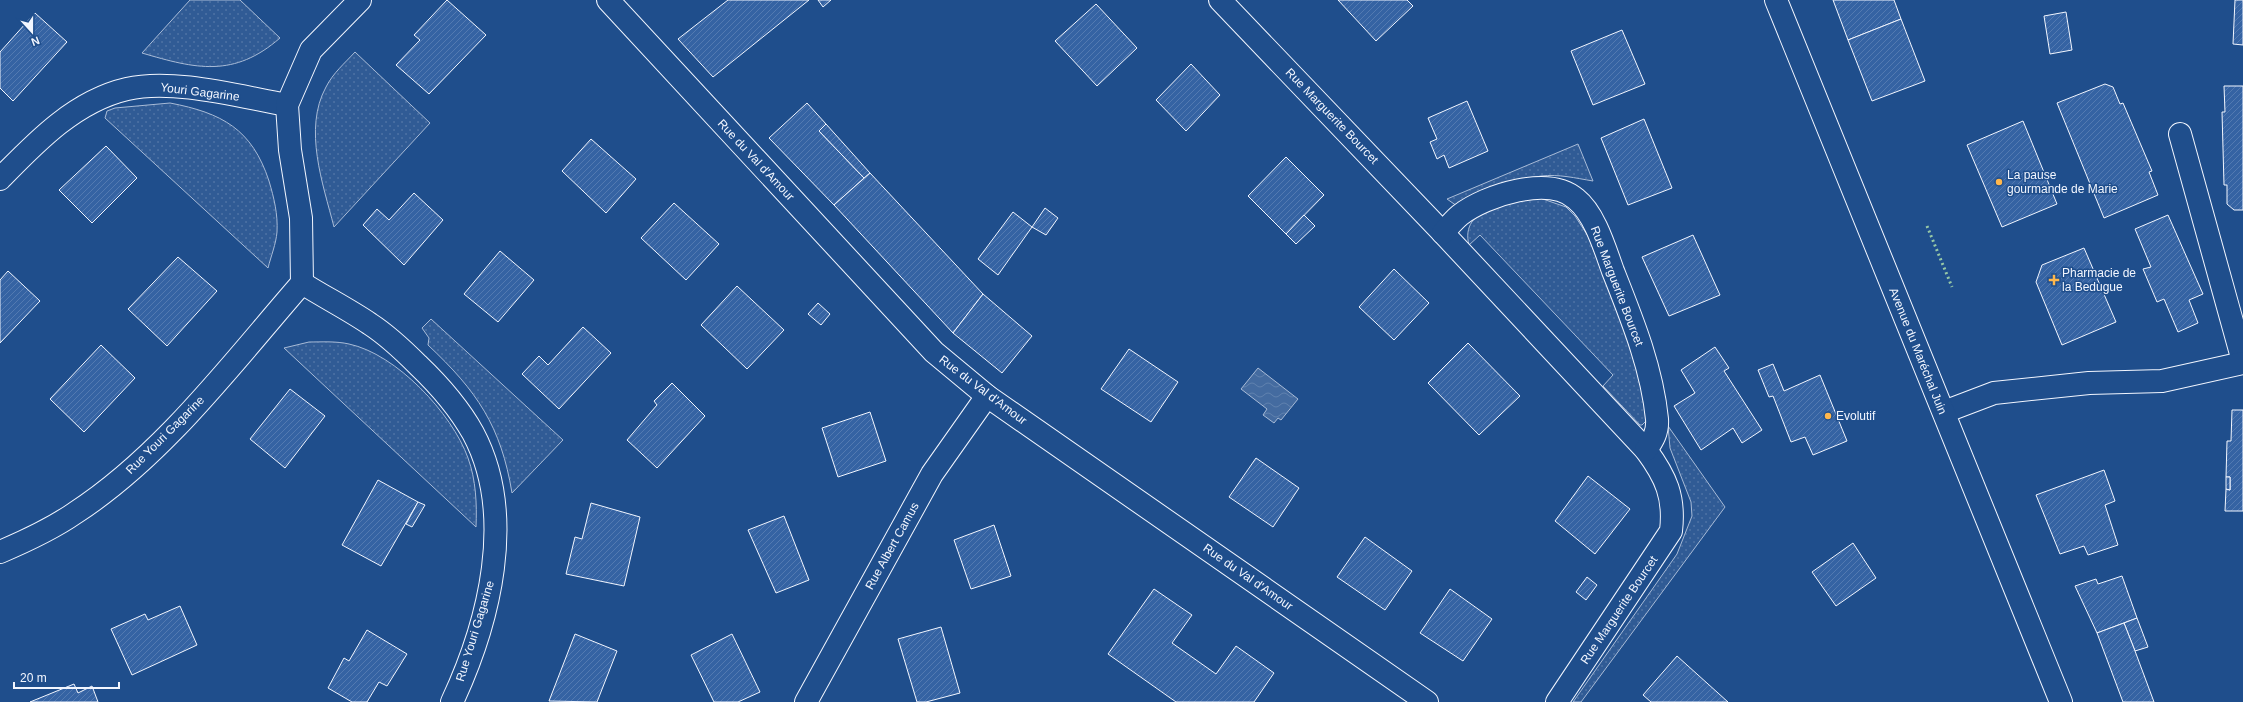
<svg xmlns="http://www.w3.org/2000/svg" width="2243" height="702" viewBox="0 0 2243 702" font-family="Arial,sans-serif">
	<style>
		.grass { fill: url(#grass-dots); stroke: #a8bbd7 }
		.water { fill: url(#water-waves); stroke: #a8bbd7 }
		.building { fill: url(#building-hatch); stroke: #f2f6ff }
		.lines { fill: none; stroke-linecap: round; stroke-linejoin: round }
		.minor-casing { stroke: #f2f6ff; stroke-width: 24 }
		.major-casing { stroke: #f2f6ff; stroke-width: 24 }
		.minor { stroke: #1f4e8c; stroke-width: 22 }
		.major { stroke: #1f4e8c; stroke-width: 22 }
		.hedge { stroke: #97c8a6; stroke-width: 3; stroke-dasharray: 2 3; stroke-linecap: butt }
		.poi-dot { fill: #ffb74d; stroke: #1f4e8c; stroke-width: 1.5 }
		.labels { text-anchor: middle; stroke-width: 3; stroke-linejoin: round; paint-order: stroke }
		.street-label { font-size: 12px; fill: #f2f6ff; stroke: #1f4e8c }
		.poi-label { font-size: 12px; fill: #f2f6ff; stroke: #1f4e8c; text-anchor: start }
	</style>
	<defs>
		<pattern id="grass-dots" width="8" height="8" patternUnits="userSpaceOnUse"><rect width="8" height="8" fill="#305b95"/><path d="M2 2h.1M6 6h.1" fill="none" stroke="#4e73a5" stroke-width="1.8" stroke-linecap="round"/></pattern>
		<pattern id="water-waves" width="16" height="10" patternUnits="userSpaceOnUse"><rect width="16" height="10" fill="#446ba0"/><path d="M0 5q4-4 8 0t8 0" fill="none" stroke="#5f81ae"/></pattern>
		<pattern id="building-hatch" width="6" height="6" patternUnits="userSpaceOnUse"><rect width="6" height="6" fill="#3563a3"/><path d="M-1 1l2-2M0 6l6-6M5 7l2-2" fill="none" stroke="#537ab1"/></pattern>
	</defs>
	<rect width="100%" height="100%" fill="#1f4e8c"/>
	<g class="grass">
		<path d="M 190,0 L 240,0 L 280,38 C 234,78 196,69 142,53 Z"/>
		<path d="M 355,52 L 430,123 L 334,227 C 323,184 303,129 326,87 C 333,73 345,63 355,52 Z"/>
		<path d="M 170,103 C 222,113 252,129 269,181 C 274,198 278,214 277,232 C 276,244 271,256 268,268 L 105,118 L 107,111 L 115,108 Z"/>
		<path d="M 1578,144 L 1593,181 C 1575,178 1559,174 1541,176 C 1513,180 1483,196 1457,206 L 1447,199 Z"/>
		<path d="M 1537,197 L 1566,207 L 1575,216 L 1588,236 L 1638,363 L 1648,419 L 1642,425 L 1640,425 L 1603,386 L 1613,375 L 1480,235 L 1469,245 C 1459,207 1511,202 1537,197 Z"/>
		<path d="M 431,319 L 563,440 L 512,493 C 501,426 477,391 428,345 L 429,338 L 422,328 Z"/>
		<path d="M 309,342 C 322,342 336,341 349,344 C 396,354 452,413 468,458 C 476,480 477,504 476,527 L 284,348 Z"/>
		<path d="M 1668,426 L 1725,507 L 1581,702 L 1573,702 L 1677,554 L 1692,516 L 1691,502 L 1670,448 Z"/>
	</g>
	<path class="water" d="M 1258,368 L 1298,399 L 1281,420 L 1278,418 L 1274,423 L 1263,415 L 1267,409 L 1241,389 Z"/>
	<g class="building">
		<path d="M 447,0 L 486,35 L 429,94 L 396,65 L 420,40 L 414,35 Z"/>
		<path d="M 728,0 L 809,0 L 713,77 L 678,39 Z"/>
		<path d="M 818,0 L 831,0 L 823,7 Z"/>
		<path d="M 1338,0 L 1407,0 L 1413,6 L 1376,41 Z"/>
		<path d="M 1833,0 L 1894,0 L 1901,19 L 1848,40 Z"/>
		<path d="M 2235,0 L 2243,0 L 2243,45 L 2233,44 Z"/>
		<path d="M 1096,4 L 1137,48 L 1097,86 L 1055,41 Z"/>
		<path d="M 2066,12 L 2072,50 L 2050,54 L 2044,16 Z"/>
		<path d="M 35,13 L 67,42 L 13,101 L 0,88 L 0,52 Z"/>
		<path d="M 1901,19 L 1925,81 L 1872,101 L 1848,40 Z"/>
		<path d="M 1622,30 L 1645,84 L 1593,105 L 1571,51 Z"/>
		<path d="M 1191,64 L 1220,95 L 1186,131 L 1156,100 Z"/>
		<path d="M 2105,84 L 2113,87 L 2120,104 L 2123,103 L 2152,171 L 2149,172 L 2158,195 L 2104,218 L 2057,103 Z"/>
		<path d="M 2224,86 L 2243,86 L 2243,210 L 2234,210 L 2227,204 L 2227,185 L 2224,185 L 2222,112 L 2225,112 Z"/>
		<path d="M 1467,101 L 1488,151 L 1449,168 L 1444,155 L 1437,159 L 1430,142 L 1437,139 L 1428,118 Z"/>
		<path d="M 807,103 L 826,124 L 819,131 L 864,178 L 834,205 L 769,138 Z"/>
		<path d="M 1644,119 L 1672,188 L 1628,205 L 1601,138 Z"/>
		<path d="M 2023,121 L 2057,204 L 2002,227 L 1967,145 Z"/>
		<path d="M 826,124 L 870,173 L 864,178 L 819,131 Z"/>
		<path d="M 591,139 L 636,179 L 606,213 L 562,171 Z"/>
		<path d="M 106,146 L 137,178 L 92,223 L 59,190 Z"/>
		<path d="M 1286,157 L 1324,195 L 1286,234 L 1248,196 Z"/>
		<path d="M 870,173 L 983,294 L 953,333 L 834,205 Z"/>
		<path d="M 414,193 L 443,220 L 404,265 L 363,225 L 377,209 L 389,220 Z"/>
		<path d="M 674,203 L 719,244 L 686,280 L 641,238 Z"/>
		<path d="M 1045,208 L 1058,218 L 1046,235 L 1032,227 Z"/>
		<path d="M 1013,212 L 1032,227 L 998,275 L 978,259 Z"/>
		<path d="M 1304,215 L 1315,226 L 1296,244 L 1286,234 Z"/>
		<path d="M 2168,215 L 2203,294 L 2189,300 L 2198,323 L 2178,332 L 2164,299 L 2157,302 L 2143,269 L 2151,267 L 2135,229 Z"/>
		<path d="M 1693,235 L 1720,295 L 1669,316 L 1642,257 Z"/>
		<path d="M 2084,248 L 2116,322 L 2062,345 L 2036,282 L 2042,265 Z"/>
		<path d="M 500,251 L 534,280 L 498,322 L 464,294 Z"/>
		<path d="M 178,257 L 217,291 L 167,346 L 128,309 Z"/>
		<path d="M 1394,269 L 1429,303 L 1394,340 L 1359,307 Z"/>
		<path d="M 8,271 L 40,301 L 0,343 L 0,280 Z"/>
		<path d="M 737,286 L 784,330 L 747,369 L 701,325 Z"/>
		<path d="M 983,294 L 1032,336 L 1002,373 L 953,333 Z"/>
		<path d="M 818,303 L 830,314 L 821,325 L 808,314 Z"/>
		<path d="M 583,327 L 611,353 L 559,409 L 522,374 L 539,356 L 548,365 Z"/>
		<path d="M 1468,343 L 1520,396 L 1479,435 L 1428,383 Z"/>
		<path d="M 101,345 L 135,378 L 84,432 L 50,399 Z"/>
		<path d="M 1715,347 L 1729,368 L 1724,371 L 1762,430 L 1742,443 L 1733,428 L 1701,450 L 1674,406 L 1695,393 L 1681,370 Z"/>
		<path d="M 1129,349 L 1178,382 L 1151,422 L 1101,389 Z"/>
		<path d="M 1773,364 L 1784,391 L 1820,375 L 1847,441 L 1813,455 L 1805,437 L 1791,442 L 1773,396 L 1769,397 L 1758,370 Z"/>
		<path d="M 672,383 L 705,416 L 657,468 L 627,440 L 657,405 L 654,401 Z"/>
		<path d="M 290,389 L 325,416 L 285,468 L 250,439 Z"/>
		<path d="M 2232,410 L 2243,410 L 2243,511 L 2225,511 L 2226,489 L 2230,490 L 2230,477 L 2226,477 L 2227,441 L 2231,441 Z"/>
		<path d="M 870,412 L 886,461 L 838,477 L 822,428 Z"/>
		<path d="M 1256,458 L 1299,488 L 1273,527 L 1229,497 Z"/>
		<path d="M 2104,470 L 2115,501 L 2105,505 L 2118,545 L 2088,555 L 2084,546 L 2060,554 L 2036,495 Z"/>
		<path d="M 1588,476 L 1630,509 L 1595,554 L 1555,521 Z"/>
		<path d="M 2226,477 L 2230,477 L 2230,490 L 2226,489 Z"/>
		<path d="M 378,480 L 418,502 L 381,566 L 342,545 Z"/>
		<path d="M 418,502 L 425,505 L 412,527 L 406,524 Z"/>
		<path d="M 591,503 L 640,517 L 624,586 L 566,574 L 575,537 L 582,539 Z"/>
		<path d="M 784,516 L 809,580 L 776,593 L 748,530 Z"/>
		<path d="M 994,525 L 1011,576 L 971,589 L 954,540 Z"/>
		<path d="M 1365,537 L 1412,571 L 1385,610 L 1337,577 Z"/>
		<path d="M 1853,543 L 1876,578 L 1836,606 L 1812,572 Z"/>
		<path d="M 2122,576 L 2137,618 L 2097,633 L 2075,586 L 2096,579 L 2098,584 Z"/>
		<path d="M 1587,577 L 1597,585 L 1586,600 L 1576,592 Z"/>
		<path d="M 1154,589 L 1192,615 L 1172,643 L 1216,674 L 1236,646 L 1274,673 L 1254,702 L 1176,702 L 1108,654 Z"/>
		<path d="M 1450,589 L 1492,619 L 1463,661 L 1420,633 Z"/>
		<path d="M 180,606 L 197,645 L 132,675 L 111,629 L 145,614 L 148,620 Z"/>
		<path d="M 2137,618 L 2148,647 L 2135,651 L 2124,623 Z"/>
		<path d="M 2124,623 L 2135,651 L 2154,702 L 2123,702 L 2097,633 Z"/>
		<path d="M 941,627 L 960,693 L 926,702 L 917,702 L 898,639 Z"/>
		<path d="M 367,630 L 407,654 L 387,686 L 379,682 L 367,702 L 352,702 L 328,688 L 344,658 L 349,661 Z"/>
		<path d="M 575,634 L 617,651 L 597,702 L 549,701 Z"/>
		<path d="M 732,634 L 760,692 L 738,702 L 714,702 L 691,655 Z"/>
		<path d="M 1677,656 L 1728,702 L 1651,702 L 1643,695 Z"/>
		<path d="M 74,684 L 78,693 L 92,686 L 98,702 L 30,702 Z"/>
	</g>
	<g class="lines">
		<defs>
			<g id="minor">
				<path d="M 608,0 L 934,352 L 987,396 L 1427,702"/>
				<path d="M 1220,0 L 1443,233 L 1646,450 C 1666,477 1675,497 1671,531 L 1557,702"/>
				<path d="M 2180,134 L 2243,361"/>
				<path d="M 0,179 C 36,142 75,101 127,89 C 173,78 241,97 287,105"/>
				<path d="M 1443,233 C 1448,227 1454,220 1460,215 C 1486,195 1549,175 1576,199 C 1595,214 1605,249 1613,271 C 1632,319 1652,368 1657,419 C 1658,432 1653,440 1646,450"/>
				<path d="M 302,283 C 324,297 348,309 370,324 C 387,335 403,350 418,365 C 439,385 459,408 473,433 C 517,515 489,623 452,702"/>
				<path d="M 1944,412 L 1994,393 L 2089,383 L 2162,381 L 2243,363"/>
				<path d="M 0,552 C 26,541 52,529 75,513 C 163,456 233,362 302,283 L 301,218 L 290,150 L 287,105 L 311,50 L 360,0"/>
				<path d="M 806,702 L 932,474 L 987,396"/>
			</g>
			<path id="major" d="M 1776,0 L 2061,702"/>
		</defs>
		<use href="#minor" class="minor-casing"/>
		<use href="#major" class="major-casing"/>
		<use href="#minor" class="minor"/>
		<use href="#major" class="major"/>
		<path class="hedge" d="M 1927,226 L 1952,287"/>
	</g>
	<g class="poi-dot">
		<circle cx="1999" cy="182" r="4"/>
		<path d="M2052 274h4v4h4v4h-4v4h-4v-4h-4v-4h4z"/>
		<circle cx="1828" cy="416" r="4"/>
	</g>
	<g class="labels">
		<g class="street-label">
			<text transform="translate(200 92) rotate(7)" y="4">Youri Gagarine</text>
			<text transform="translate(1332 116) rotate(46)" y="4">Rue Marguerite Bourcet</text>
			<text transform="translate(756 160) rotate(47)" y="4">Rue du Val d'Amour</text>
			<text transform="translate(1617 286) rotate(69)" y="4">Rue Marguerite Bourcet</text>
			<text transform="translate(1918 351) rotate(68)" y="4">Avenue du Maréchal Juin</text>
			<text transform="translate(983 390) rotate(37)" y="4">Rue du Val d'Amour</text>
			<text transform="translate(165 435) rotate(-45)" y="4">Rue Youri Gagarine</text>
			<text transform="translate(892 546) rotate(-61)" y="4">Rue Albert Camus</text>
			<text transform="translate(1248 577) rotate(35)" y="4">Rue du Val d'Amour</text>
			<text transform="translate(1619 610) rotate(-56)" y="4">Rue Marguerite Bourcet</text>
			<text transform="translate(475 631) rotate(-73)" y="4">Rue Youri Gagarine</text>
		</g>
		<g class="poi-label">
			<text x="2007" y="179">La pause<tspan x="2007" dy="14">gourmande de Marie</tspan></text>
			<text x="2062" y="277">Pharmacie de<tspan x="2062" dy="14">la Bedugue</tspan></text>
			<text x="1836" y="420">Evolutif</text>
		</g>
	</g>
	<g transform="translate(32 32) rotate(159)" stroke="#1f4e8c" stroke-width="3" paint-order="stroke">
	<path d="M0-3L7 15L0 10L-7 15Z" fill="#f2f6ff"/>
	<text y="-6" font-size="11" font-weight="bold" text-anchor="middle" fill="#f2f6ff">N</text>
	</g>
	<path d="M14 682v6h105v-6" fill="none" stroke="#f2f6ff" stroke-width="2"/>
	<text x="20" y="682" font-size="12" fill="#f2f6ff" stroke="#1f4e8c" stroke-width="3" paint-order="stroke">20 m</text>
</svg>
